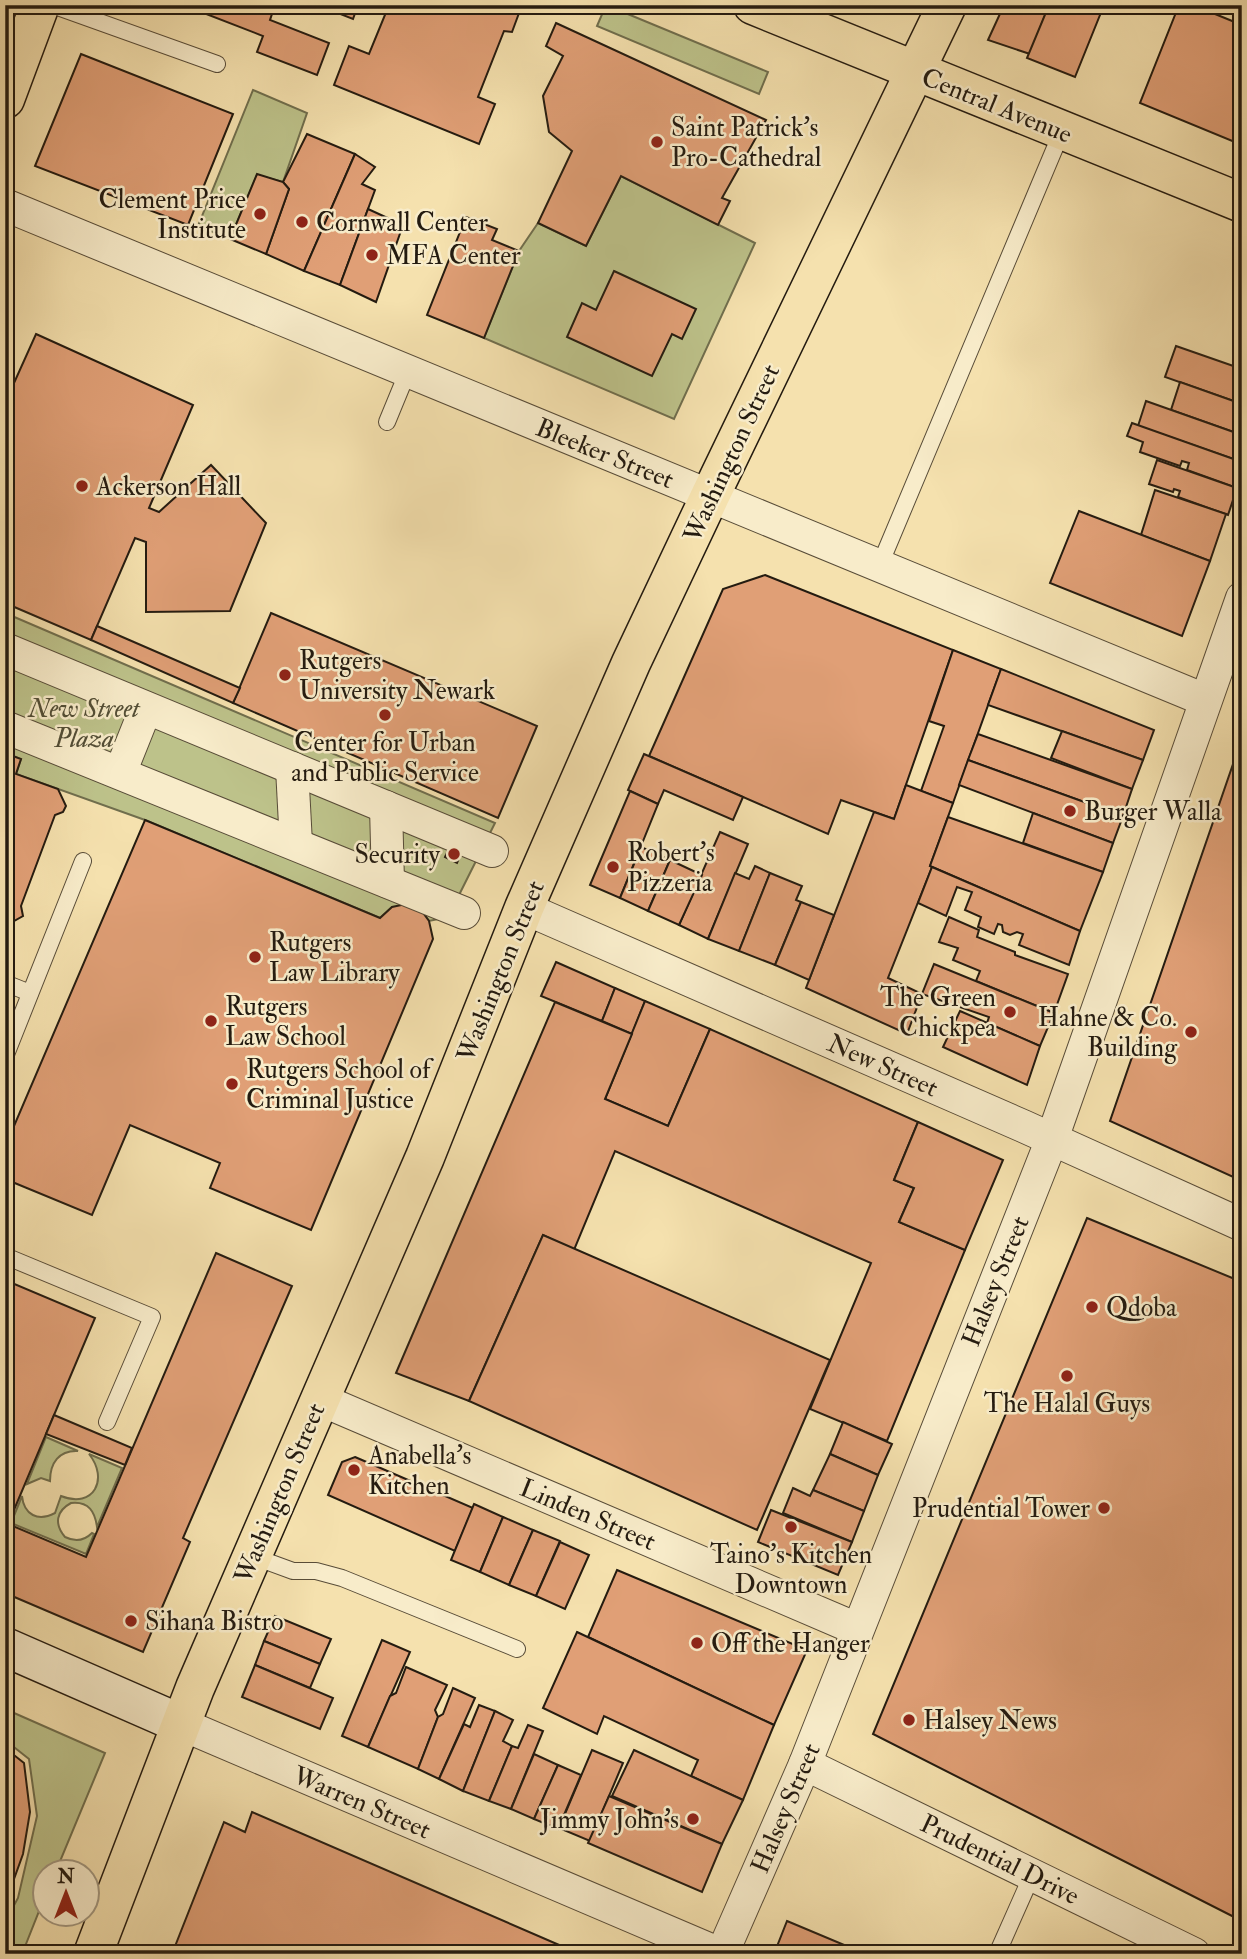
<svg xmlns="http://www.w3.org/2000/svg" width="1247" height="1959" viewBox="0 0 1247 1959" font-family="'IM FELL Double Pica',serif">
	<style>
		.green { fill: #bdc28a; stroke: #706e4d; stroke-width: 2 }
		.building { fill: #e09f76; stroke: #241b10; stroke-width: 2 }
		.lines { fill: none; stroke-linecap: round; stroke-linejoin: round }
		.lane-casing { stroke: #584c38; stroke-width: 18 }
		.street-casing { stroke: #584c38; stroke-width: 34 }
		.secondary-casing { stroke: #241b10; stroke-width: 41 }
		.primary-casing { stroke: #241b10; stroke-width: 41 }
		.lane { stroke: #f8ecca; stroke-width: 16 }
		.street { stroke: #f8ecca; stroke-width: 32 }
		.secondary { stroke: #f8ecca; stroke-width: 38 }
		.primary { stroke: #f5e1ae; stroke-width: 38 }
		.poi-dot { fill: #8f2418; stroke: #f8ecca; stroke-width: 2.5 }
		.labels { text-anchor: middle; stroke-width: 5; stroke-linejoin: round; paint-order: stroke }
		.street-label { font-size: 26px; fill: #241b10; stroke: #f8ecca }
		.poi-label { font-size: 26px; fill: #241b10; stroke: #f8ecca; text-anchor: start }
		.park-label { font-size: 26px; font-style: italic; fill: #524d35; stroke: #f8ecca }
	</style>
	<rect width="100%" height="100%" fill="#f5e1ae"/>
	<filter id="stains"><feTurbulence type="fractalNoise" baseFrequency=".00286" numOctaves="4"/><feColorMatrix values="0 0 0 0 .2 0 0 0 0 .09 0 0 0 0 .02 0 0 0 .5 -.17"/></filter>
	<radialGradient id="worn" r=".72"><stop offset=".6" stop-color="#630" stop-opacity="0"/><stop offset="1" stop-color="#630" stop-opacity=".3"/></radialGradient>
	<g class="green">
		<path d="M 606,5 L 768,72 L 759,94 L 597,26 Z"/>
		<path d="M 253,90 L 307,113 L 283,182 L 257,175 L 230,239 L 198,226 Z"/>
		<path d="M 621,176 L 755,243 L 674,419 L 484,338 L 519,251 L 538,223 L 586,246 Z"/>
		<path d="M 5,613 L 495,823 L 448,917 L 429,921 L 421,910 L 392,907 L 380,918 L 145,820 L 16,774 L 21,759 L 5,753 Z"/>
		<path d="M 46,1437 L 78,1451 C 59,1450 50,1463 50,1481 L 41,1478 L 27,1484 Z"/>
		<path d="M 89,1454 L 122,1468 L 97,1527 C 95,1512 89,1501 71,1503 C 56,1511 54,1524 65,1537 C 75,1542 84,1541 92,1533 L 94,1534 L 86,1554 L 11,1523 L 22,1496 C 24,1515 38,1522 55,1513 L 61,1496 C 94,1509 109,1479 89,1454 Z"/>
		<path d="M 5,1709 L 105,1753 L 56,1871 L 46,1871 L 45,1896 L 22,1954 L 5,1954 L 5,1922 L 18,1898 L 37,1816 L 29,1759 L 5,1740 Z"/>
	</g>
	<g class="building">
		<path d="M 183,5 L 275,5 L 270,20 L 329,43 L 317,75 L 257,52 L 263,36 Z"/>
		<path d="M 332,5 L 358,5 L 353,19 L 330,10 Z"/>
		<path d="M 389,5 L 522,5 L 512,32 L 504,31 L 478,97 L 495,104 L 479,144 L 334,85 L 349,46 L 369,54 Z"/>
		<path d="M 1004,5 L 1049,5 L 1030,54 L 988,40 Z"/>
		<path d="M 1049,5 L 1104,5 L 1075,77 L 1027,58 Z"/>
		<path d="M 1179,5 L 1193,5 L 1242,25 L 1242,145 L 1140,103 Z"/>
		<path d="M 556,23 L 766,120 L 722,198 L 730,201 L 718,225 L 621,176 L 586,246 L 538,223 L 572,151 L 549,132 L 543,96 L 563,56 L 546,46 Z"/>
		<path d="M 81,54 L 233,114 L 188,225 L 35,166 Z"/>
		<path d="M 307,134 L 355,154 L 304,271 L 266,254 L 289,189 L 283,182 Z"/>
		<path d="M 355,154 L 375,167 L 362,184 L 375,190 L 340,285 L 304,271 Z"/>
		<path d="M 257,174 L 283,182 L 289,189 L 266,254 L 230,239 Z"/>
		<path d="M 368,209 L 403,225 L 376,302 L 340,285 Z"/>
		<path d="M 466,217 L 497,229 L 492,240 L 519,251 L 484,338 L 427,315 Z"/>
		<path d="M 614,271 L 696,309 L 682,339 L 672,334 L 652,376 L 567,337 L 582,303 L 596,310 Z"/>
		<path d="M 36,334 L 193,405 L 149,508 L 159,512 L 211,465 L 266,523 L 230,611 L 146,612 L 146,542 L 135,538 L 91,640 L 5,603 L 5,403 Z"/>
		<path d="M 1176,346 L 1242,369 L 1242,404 L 1165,377 Z"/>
		<path d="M 1180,382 L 1242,404 L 1242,435 L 1171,410 Z"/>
		<path d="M 1146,401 L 1242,435 L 1242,462 L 1138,426 Z"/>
		<path d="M 1132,423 L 1242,462 L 1242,475 L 1237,488 L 1187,470 L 1189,463 L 1182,461 L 1180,466 L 1140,452 L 1143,442 L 1127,436 Z"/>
		<path d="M 1157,460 L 1237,488 L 1228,515 L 1178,497 L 1180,491 L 1174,489 L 1173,492 L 1149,484 Z"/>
		<path d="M 1155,490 L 1226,514 L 1210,561 L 1141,535 Z"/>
		<path d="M 1079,511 L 1210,561 L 1182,636 L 1050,583 Z"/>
		<path d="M 765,575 L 953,650 L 894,819 L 841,800 L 828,834 L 649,756 L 723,589 Z"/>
		<path d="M 271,613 L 537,726 L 498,818 L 233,703 Z"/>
		<path d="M 97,626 L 240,688 L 233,703 L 91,640 Z"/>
		<path d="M 953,650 L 1001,669 L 953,803 L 921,791 L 944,726 L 929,721 Z"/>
		<path d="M 1001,669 L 1154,730 L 1143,760 L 988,705 Z"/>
		<path d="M 1062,731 L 1143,760 L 1132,789 L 1051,758 Z"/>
		<path d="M 978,734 L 1132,789 L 1123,816 L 968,760 Z"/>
		<path d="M 1242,738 L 1242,1181 L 1110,1121 Z"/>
		<path d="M 5,753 L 21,759 L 16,774 L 58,789 L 66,806 L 63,812 L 55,815 L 21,906 L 23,916 L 5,926 Z"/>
		<path d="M 644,754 L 743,797 L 733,820 L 664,790 L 658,804 L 628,790 Z"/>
		<path d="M 968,760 L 1123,816 L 1113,843 L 959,785 Z"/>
		<path d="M 906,785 L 953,803 L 930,866 L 932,867 L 888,978 L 922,994 L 907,1034 L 806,988 L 874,812 L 894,819 Z"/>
		<path d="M 630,791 L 658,804 L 620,898 L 590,885 Z"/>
		<path d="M 1033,813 L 1113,843 L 1103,872 L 1023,843 Z"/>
		<path d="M 948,817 L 1103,872 L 1080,931 L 930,866 Z"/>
		<path d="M 145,820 L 380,918 L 392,907 L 406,904 L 421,910 L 429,921 L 433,939 L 311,1230 L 210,1188 L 220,1163 L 130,1125 L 92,1215 L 5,1179 L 5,1147 Z"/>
		<path d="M 720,832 L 748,844 L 708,939 L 679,925 Z"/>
		<path d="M 450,846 L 462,851 L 457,863 L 445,857 Z"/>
		<path d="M 641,847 L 670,860 L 648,911 L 620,898 Z"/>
		<path d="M 670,860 L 702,875 L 679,925 L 648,911 Z"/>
		<path d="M 755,866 L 770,873 L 739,951 L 708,939 L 735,873 L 749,879 Z"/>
		<path d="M 932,867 L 1080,931 L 1069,965 L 1019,945 L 1023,934 L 1017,932 L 1010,935 L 1003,932 L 1002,925 L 998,924 L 994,934 L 978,927 L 981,917 L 965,910 L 972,892 L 957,887 L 946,916 L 918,903 Z"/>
		<path d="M 770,873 L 802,886 L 796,900 L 801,902 L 775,965 L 739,951 Z"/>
		<path d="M 801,902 L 834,915 L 809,980 L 775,965 Z"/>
		<path d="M 949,917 L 979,930 L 977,937 L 1015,952 L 1015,955 L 1068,974 L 1054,1013 L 976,981 L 980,971 L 953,960 L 958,948 L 939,942 Z"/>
		<path d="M 556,962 L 615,988 L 602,1021 L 541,996 Z"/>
		<path d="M 934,964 L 1054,1013 L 1040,1046 L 987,1023 L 989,1017 L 922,994 Z"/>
		<path d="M 615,988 L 645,1001 L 632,1034 L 602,1021 Z"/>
		<path d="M 645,1001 L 710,1029 L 668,1126 L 605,1099 Z"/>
		<path d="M 555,1002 L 632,1034 L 605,1099 L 668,1126 L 710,1029 L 918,1122 L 894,1180 L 914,1188 L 899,1222 L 965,1250 L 887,1441 L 810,1409 L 871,1263 L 615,1151 L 574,1250 L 543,1235 L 469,1401 L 396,1373 Z"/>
		<path d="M 960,1011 L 1040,1046 L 1027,1085 L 943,1047 Z"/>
		<path d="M 918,1122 L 1003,1160 L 965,1250 L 899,1222 L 914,1188 L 894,1180 Z"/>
		<path d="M 1087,1218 L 1242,1282 L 1242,1921 L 873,1734 Z"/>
		<path d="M 543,1235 L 830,1360 L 757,1530 L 469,1401 Z"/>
		<path d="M 216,1253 L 292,1286 L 183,1538 L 190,1542 L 143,1652 L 5,1593 L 5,1280 L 95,1318 L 8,1524 L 86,1557 Z"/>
		<path d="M 54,1415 L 132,1448 L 125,1465 L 46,1434 Z"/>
		<path d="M 843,1422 L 892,1444 L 878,1475 L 830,1454 Z"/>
		<path d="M 830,1454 L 878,1475 L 864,1511 L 813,1490 Z"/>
		<path d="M 355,1457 L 473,1508 L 455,1551 L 328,1495 L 342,1462 Z"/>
		<path d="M 793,1488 L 810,1496 L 813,1490 L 864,1511 L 852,1542 L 783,1513 Z"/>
		<path d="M 474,1504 L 503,1517 L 480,1572 L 451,1560 Z"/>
		<path d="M 771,1510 L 852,1542 L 838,1575 L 758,1542 Z"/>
		<path d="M 503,1517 L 533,1530 L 509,1585 L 480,1572 Z"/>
		<path d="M 533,1530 L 560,1541 L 536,1596 L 509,1585 Z"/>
		<path d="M 560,1542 L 589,1555 L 565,1609 L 536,1596 Z"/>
		<path d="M 617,1570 L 807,1650 L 774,1725 L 588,1637 Z"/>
		<path d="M 275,1616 L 331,1639 L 320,1664 L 264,1641 Z"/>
		<path d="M 577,1632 L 774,1725 L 743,1800 L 691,1776 L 698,1760 L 604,1716 L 597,1734 L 543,1708 Z"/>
		<path d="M 382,1640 L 410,1652 L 368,1747 L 342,1736 Z"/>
		<path d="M 264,1641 L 320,1664 L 310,1688 L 255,1665 Z"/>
		<path d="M 255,1665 L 333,1698 L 320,1729 L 242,1697 Z"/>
		<path d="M 406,1667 L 447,1685 L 435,1710 L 438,1717 L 418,1769 L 368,1747 L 390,1696 L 396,1693 Z"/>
		<path d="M 453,1688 L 475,1698 L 439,1779 L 418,1769 L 438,1717 L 443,1714 Z"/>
		<path d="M 479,1705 L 495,1711 L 463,1791 L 439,1779 L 464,1724 L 470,1727 Z"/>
		<path d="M 495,1711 L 513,1720 L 503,1741 L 512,1746 L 489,1801 L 463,1791 Z"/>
		<path d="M 528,1725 L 543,1731 L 511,1809 L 489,1801 L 512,1746 L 518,1748 Z"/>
		<path d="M 5,1748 L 24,1763 L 30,1812 L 23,1854 L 5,1904 Z"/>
		<path d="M 592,1750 L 623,1763 L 590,1841 L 559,1828 Z"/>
		<path d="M 634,1750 L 743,1800 L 722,1844 L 612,1796 Z"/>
		<path d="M 534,1754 L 558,1765 L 534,1819 L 511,1809 Z"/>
		<path d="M 558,1765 L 581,1775 L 558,1829 L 534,1819 Z"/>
		<path d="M 609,1796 L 722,1844 L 702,1892 L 588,1843 Z"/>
		<path d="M 252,1812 L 580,1954 L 172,1954 L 224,1822 L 245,1832 Z"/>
		<path d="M 787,1921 L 861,1952 L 860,1954 L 774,1954 Z"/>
	</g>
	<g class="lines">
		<defs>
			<g id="lane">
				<path d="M 52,5 L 217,64"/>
				<path d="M 387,422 L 408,371"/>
				<path d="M 879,567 L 1062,131"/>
				<path d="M 5,983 L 30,993"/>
				<path d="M 5,1057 L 83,861"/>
				<path d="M 5,1256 L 152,1317 L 107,1422"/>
				<path d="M 252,1556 L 293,1571 L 316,1571 L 342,1578 L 517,1649"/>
				<path d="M 997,1954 L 1032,1875"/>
			</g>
			<g id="street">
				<path d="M 5,205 L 1205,700"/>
				<path d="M 5,649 L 492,851"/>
				<path d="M 5,727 L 464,913"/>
				<path d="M 292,768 L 296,844"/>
				<path d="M 120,773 L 146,708"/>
				<path d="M 386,807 L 388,882"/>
				<path d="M 524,908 L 1023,1126 L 1242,1225"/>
				<path d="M 319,1399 L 857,1629"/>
				<path d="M 181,1724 L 720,1954"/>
				<path d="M 805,1764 L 1194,1954"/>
				<path d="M 722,1954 L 805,1764 L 1052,1139 L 1242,598"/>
			</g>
			<path id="secondary" d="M 5,1647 L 181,1724"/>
			<g id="primary">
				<path d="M 753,5 L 1242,203"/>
				<path d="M 5,99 L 40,5"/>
				<path d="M 93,1954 L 195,1688 L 425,1157 L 524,908 L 631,663 L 710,496 L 947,5"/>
			</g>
		</defs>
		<use href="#lane" class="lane-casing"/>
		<use href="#street" class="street-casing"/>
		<use href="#secondary" class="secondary-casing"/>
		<use href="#primary" class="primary-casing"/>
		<use href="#lane" class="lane"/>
		<use href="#street" class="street"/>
		<use href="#secondary" class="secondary"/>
		<use href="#primary" class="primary"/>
	</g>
	<g class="poi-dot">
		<circle cx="657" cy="142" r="7"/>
		<circle cx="260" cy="214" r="7"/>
		<circle cx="302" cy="222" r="7"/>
		<circle cx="372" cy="255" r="7"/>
		<circle cx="82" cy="486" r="7"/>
		<circle cx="285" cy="675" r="7"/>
		<circle cx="385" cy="715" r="7"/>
		<circle cx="1070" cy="811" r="7"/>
		<circle cx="454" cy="854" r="7"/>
		<circle cx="613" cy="867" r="7"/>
		<circle cx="255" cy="957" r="7"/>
		<circle cx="1010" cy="1012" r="7"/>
		<circle cx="211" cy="1021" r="7"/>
		<circle cx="1191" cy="1032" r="7"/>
		<circle cx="232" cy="1084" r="7"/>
		<circle cx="1092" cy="1307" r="7"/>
		<circle cx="1067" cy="1376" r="7"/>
		<circle cx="354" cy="1470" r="7"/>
		<circle cx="1104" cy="1508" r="7"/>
		<circle cx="791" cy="1527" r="7"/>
		<circle cx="131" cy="1621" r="7"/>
		<circle cx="697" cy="1643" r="7"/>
		<circle cx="909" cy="1720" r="7"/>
		<circle cx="693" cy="1819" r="7"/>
	</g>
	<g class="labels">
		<g class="street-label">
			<text transform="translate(997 105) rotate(22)" y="9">Central Avenue</text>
			<text transform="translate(605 453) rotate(22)" y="9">Bleeker Street</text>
			<text transform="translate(731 453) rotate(-65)" y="9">Washington Street</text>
			<text transform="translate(500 971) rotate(-68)" y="9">Washington Street</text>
			<text transform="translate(883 1065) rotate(24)" y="9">New Street</text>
			<text transform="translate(995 1281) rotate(-68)" y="9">Halsey Street</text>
			<text transform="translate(279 1493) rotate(-67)" y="9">Washington Street</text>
			<text transform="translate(588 1514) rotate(23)" y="9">Linden Street</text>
			<text transform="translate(362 1802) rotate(23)" y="9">Warren Street</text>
			<text transform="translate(785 1808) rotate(-67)" y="9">Halsey Street</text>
			<text transform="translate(1000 1859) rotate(26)" y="9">Prudential Drive</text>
		</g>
		<g class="poi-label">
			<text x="671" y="136">Saint Patrick's<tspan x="671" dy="30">Pro-Cathedral</tspan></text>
			<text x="246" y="208" text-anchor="end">Clement Price<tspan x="246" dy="30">Institute</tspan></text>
			<text x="316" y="231">Cornwall Center</text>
			<text x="386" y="264">MFA Center</text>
			<text x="96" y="495">Ackerson Hall</text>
			<text x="299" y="669">Rutgers<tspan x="299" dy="30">University Newark</tspan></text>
			<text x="385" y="751" text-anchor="middle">Center for Urban<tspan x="385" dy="30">and Public Service</tspan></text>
			<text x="1084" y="820">Burger Walla</text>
			<text x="627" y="861">Robert's<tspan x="627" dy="30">Pizzeria</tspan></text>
			<text x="440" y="863" text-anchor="end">Security</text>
			<text x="269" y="951">Rutgers<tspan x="269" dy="30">Law Library</tspan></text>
			<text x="996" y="1006" text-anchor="end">The Green<tspan x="996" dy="30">Chickpea</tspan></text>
			<text x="225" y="1015">Rutgers<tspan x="225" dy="30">Law School</tspan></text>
			<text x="1177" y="1026" text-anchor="end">Hahne &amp; Co.<tspan x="1177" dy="30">Building</tspan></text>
			<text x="246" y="1078">Rutgers School of<tspan x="246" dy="30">Criminal Justice</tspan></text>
			<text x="1106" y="1316">Qdoba</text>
			<text x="1067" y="1412" text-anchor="middle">The Halal Guys</text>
			<text x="368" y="1464">Anabella’s<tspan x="368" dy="30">Kitchen</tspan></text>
			<text x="1090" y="1517" text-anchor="end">Prudential Tower</text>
			<text x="791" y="1563" text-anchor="middle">Taino's Kitchen<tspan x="791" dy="30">Downtown</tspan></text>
			<text x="145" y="1630">Sihana Bistro</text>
			<text x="711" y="1652">Off the Hanger</text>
			<text x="923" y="1729">Halsey News</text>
			<text x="679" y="1828" text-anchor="end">Jimmy John's</text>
		</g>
		<g class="park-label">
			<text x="84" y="717">New Street<tspan x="84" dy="30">Plaza</tspan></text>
		</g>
	</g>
	<rect width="1247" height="1959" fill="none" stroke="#f5e1ae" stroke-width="28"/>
	<rect x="7" y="7" width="1233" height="1945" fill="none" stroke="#241b10" stroke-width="3.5"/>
	<rect x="14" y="14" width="1219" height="1931" fill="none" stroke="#241b10" stroke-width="2"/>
	<g transform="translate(66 1893)"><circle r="33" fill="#f8ecca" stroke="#a39880" stroke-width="2"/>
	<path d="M0-5L12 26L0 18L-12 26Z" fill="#8f2418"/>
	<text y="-10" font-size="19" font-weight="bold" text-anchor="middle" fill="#241b10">N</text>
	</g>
	<rect width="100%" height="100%" filter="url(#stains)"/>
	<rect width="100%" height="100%" fill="url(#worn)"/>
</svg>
